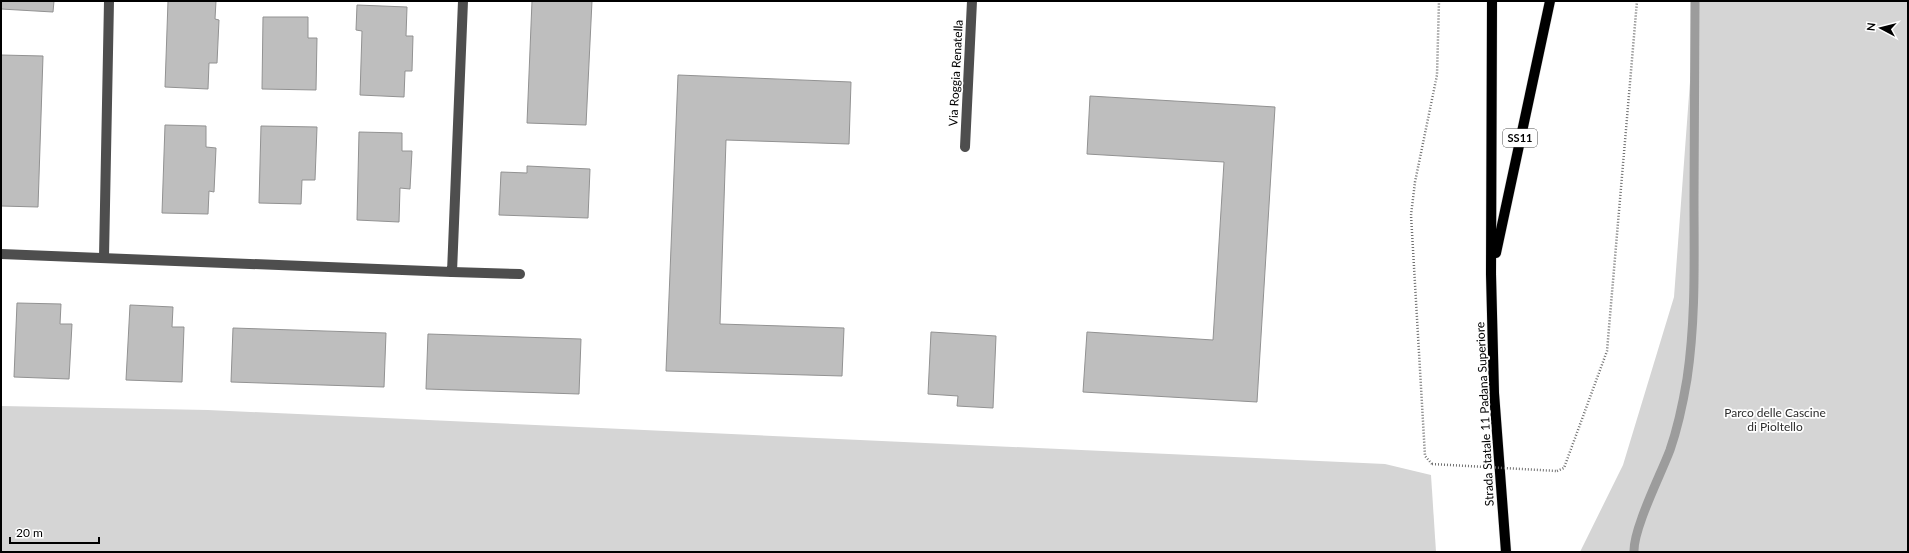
<svg xmlns="http://www.w3.org/2000/svg" width="1909" height="553" viewBox="0 0 1909 553" font-family="Lato,sans-serif">
	<style>
		.green { fill: #d5d5d5 }
		.lines { fill: none; stroke-linecap: round; stroke-linejoin: round }
		.stream { stroke: #9c9c9c; stroke-width: 9 }
		.building { fill: #bebebe; stroke: #929292 }
		.major-casing { stroke: #dbdbdb; stroke-width: 11 }
		.path { stroke: #707070; stroke-width: 2.5; stroke-dasharray: 1 2; stroke-linecap: butt }
		.minor { stroke: #4e4e4e; stroke-width: 10 }
		.major { stroke: #000; stroke-width: 10 }
		.path-bridge { stroke: #707070; stroke-width: 2.5; stroke-dasharray: 1 2; stroke-linecap: butt }
		.labels { text-anchor: middle; stroke-width: 3.5; stroke-linejoin: round; paint-order: stroke }
		.shield { fill: #fff; stroke: #4c4c4c; stroke-width: 1 }
		.shield-label { font-size: 11px; font-weight: bold; fill: #000 }
		.street-label { font-size: 12px; fill: #000; stroke: #fff }
		.park-label { font-size: 12px; fill: #2c2c2c; stroke: #fff }
	</style>
	<rect width="100%" height="100%" fill="#fff"/>
	<g class="green">
		<path d="M 1696,1 L 1908,1 L 1908,552 L 1580,552 L 1623,465 L 1674,297 Z"/>
		<path d="M 1,406 L 208,410 L 1385,464 L 1431,475 L 1436,552 L 1,552 Z"/>
	</g>
	<g class="lines">
		<path class="stream" d="M 1634,552 C 1633,529 1661,474 1670,450 C 1678,427 1683,403 1687,379 C 1696,319 1694,258 1694,198 C 1694,132 1695,67 1695,1"/>
	</g>
	<g class="building">
		<path d="M 1,1 L 54,1 L 53,12 L 1,9 Z"/>
		<path d="M 168,1 L 216,1 L 215,19 L 219,20 L 217,63 L 209,63 L 208,89 L 165,87 Z"/>
		<path d="M 532,1 L 592,1 L 586,125 L 527,123 Z"/>
		<path d="M 357,5 L 407,7 L 406,36 L 413,36 L 412,71 L 405,71 L 404,97 L 360,95 L 362,31 L 356,30 Z"/>
		<path d="M 263,17 L 308,17 L 308,38 L 317,38 L 316,90 L 262,89 Z"/>
		<path d="M 1,55 L 43,56 L 38,207 L 1,206 Z"/>
		<path d="M 678,75 L 851,82 L 849,144 L 726,140 L 720,324 L 844,328 L 842,376 L 666,371 Z"/>
		<path d="M 1090,96 L 1275,107 L 1257,402 L 1083,392 L 1087,332 L 1213,340 L 1224,162 L 1087,154 Z"/>
		<path d="M 165,125 L 206,126 L 206,147 L 216,148 L 214,192 L 209,191 L 208,214 L 162,213 Z"/>
		<path d="M 261,126 L 317,127 L 315,180 L 302,180 L 301,204 L 259,203 Z"/>
		<path d="M 359,132 L 402,133 L 402,151 L 412,151 L 410,189 L 400,188 L 399,222 L 357,220 Z"/>
		<path d="M 527,166 L 590,169 L 588,218 L 499,215 L 501,172 L 527,173 Z"/>
		<path d="M 17,303 L 61,304 L 60,324 L 72,324 L 69,379 L 14,377 Z"/>
		<path d="M 130,305 L 173,307 L 172,327 L 184,327 L 182,382 L 126,380 Z"/>
		<path d="M 233,328 L 386,333 L 384,387 L 231,382 Z"/>
		<path d="M 931,332 L 996,336 L 993,408 L 957,406 L 958,396 L 928,394 Z"/>
		<path d="M 428,334 L 581,339 L 579,394 L 426,389 Z"/>
	</g>
	<g class="lines">
		<defs>
			<g id="major">
				<path d="M 1492,1 L 1491,274 L 1494,393 L 1506,552"/>
				<path d="M 1496,253 L 1550,1"/>
			</g>
		</defs>
		<use href="#major" class="major-casing"/>
		<g class="path">
			<path d="M 1432,464 L 1425,456 L 1411,215 L 1415,182 L 1437,75 L 1439,1"/>
			<path d="M 1557,471 L 1564,468 L 1607,351 L 1637,1"/>
		</g>
		<g class="minor">
			<path d="M 965,147 L 972,1"/>
			<path d="M 1,254 L 452,272 L 463,1"/>
			<path d="M 104,257 L 109,1"/>
			<path d="M 452,272 L 520,274"/>
		</g>
		<use href="#major" class="major"/>
		<path class="path-bridge" d="M 1432,464 L 1557,471"/>
	</g>
	<g class="labels">
		<rect class="shield" x="1503" y="129" width="34" height="18" rx="3"/>
		<g class="shield-label">
			<text x="1520" y="142">SS11</text>
		</g>
		<g class="street-label">
			<text transform="translate(956 73) rotate(-87)" y="4">Via Roggia Renatella</text>
			<text transform="translate(1485 414) rotate(-93)" y="4">Strada Statale 11 Padana Superiore</text>
		</g>
		<g class="park-label">
			<text x="1775" y="417">Parco delle Cascine<tspan x="1775" dy="14">di Pioltello</tspan></text>
		</g>
	</g>
	<rect width="1909" height="553" fill="none" stroke="#000000" stroke-width="4"/>
	<g transform="translate(1881 28) rotate(277)" stroke="#ffffff" stroke-width="3" paint-order="stroke">
	<path d="M0-3L7 15L0 10L-7 15Z" fill="#000000"/>
	<text y="-6" font-size="11" font-weight="bold" text-anchor="middle" fill="#000000">N</text>
	</g>
	<path d="M10 537v6h89v-6" fill="none" stroke="#000000" stroke-width="2"/>
	<text x="16" y="537" font-size="12" fill="#000000" stroke="#ffffff" stroke-width="3" paint-order="stroke">20 m</text>
</svg>
